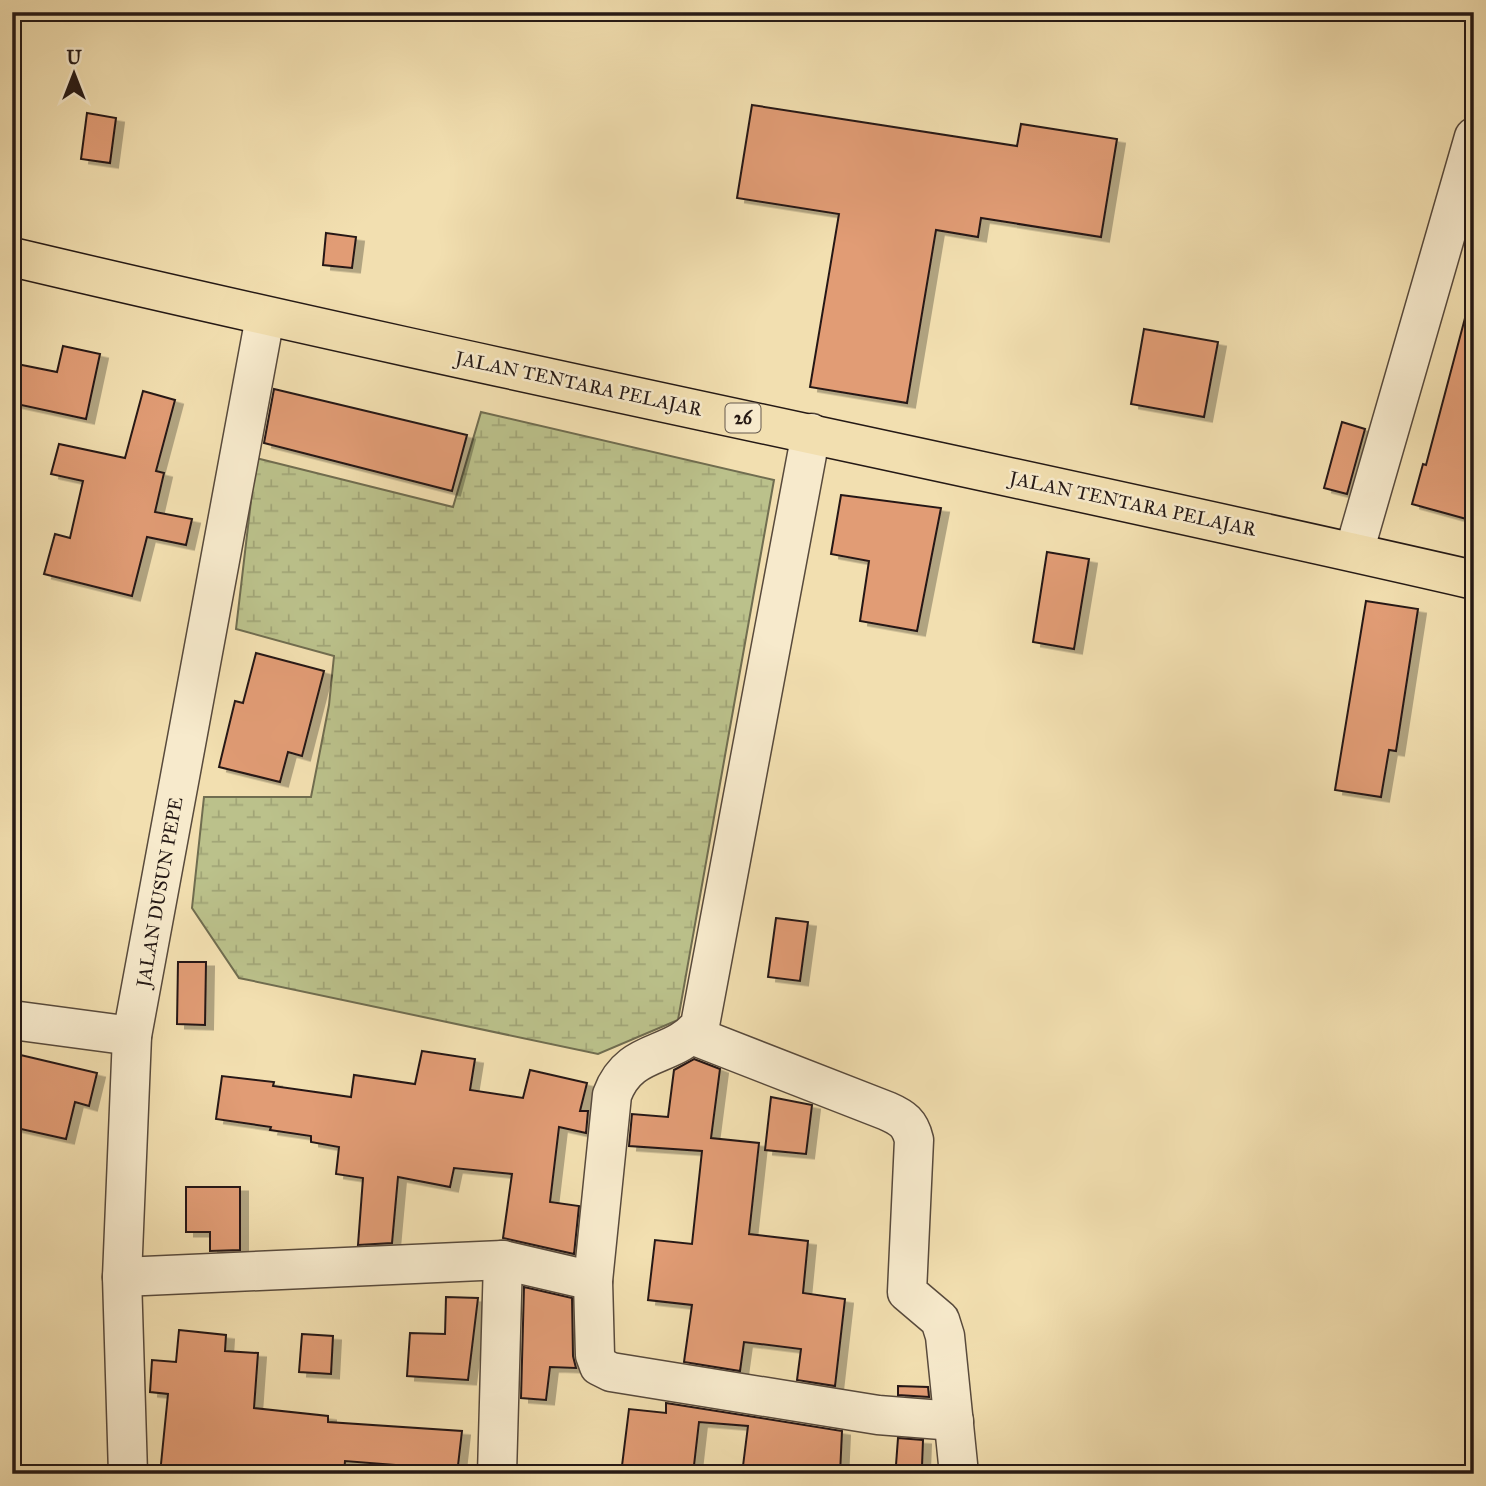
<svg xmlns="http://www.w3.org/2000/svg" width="1486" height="1486" viewBox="0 0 1486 1486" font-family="'IM FELL Great Primer',serif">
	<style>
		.wetland { fill: url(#wetland-marsh); stroke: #706d50; stroke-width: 2 }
		.building { fill: #e19c74; stroke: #251915; stroke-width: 2; filter: url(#shadow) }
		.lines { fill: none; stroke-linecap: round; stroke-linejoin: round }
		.minor-casing { stroke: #584a3c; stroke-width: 41 }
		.major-casing { stroke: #251915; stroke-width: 41 }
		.minor { stroke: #f7eacc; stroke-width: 38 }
		.major { stroke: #f2dfb0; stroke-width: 38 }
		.labels { text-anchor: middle; stroke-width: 5; stroke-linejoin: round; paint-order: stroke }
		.shield { fill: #f7eacc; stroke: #64584c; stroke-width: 2 }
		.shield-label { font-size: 18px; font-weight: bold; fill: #251915 }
		.street-label { font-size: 19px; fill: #251915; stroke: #f7eacc }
	</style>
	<defs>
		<pattern id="wetland-marsh" width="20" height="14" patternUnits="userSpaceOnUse" patternTransform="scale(1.75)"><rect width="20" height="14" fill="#bbc18b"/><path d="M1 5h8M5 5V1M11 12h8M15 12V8" fill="none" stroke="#a1a577"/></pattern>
		<filter id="shadow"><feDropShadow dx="8" dy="4.5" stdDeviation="0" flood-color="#0004"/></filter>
	</defs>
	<rect width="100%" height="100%" fill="#f2dfb0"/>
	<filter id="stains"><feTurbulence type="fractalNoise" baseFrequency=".00286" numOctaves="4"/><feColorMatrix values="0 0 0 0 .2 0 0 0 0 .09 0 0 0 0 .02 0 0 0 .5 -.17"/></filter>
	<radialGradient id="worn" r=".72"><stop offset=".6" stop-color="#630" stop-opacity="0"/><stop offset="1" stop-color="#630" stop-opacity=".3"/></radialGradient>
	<path class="wetland" d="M 481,412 L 774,480 L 678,1020 L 598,1054 L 239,978 L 192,908 L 204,797 L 311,797 L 329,705 L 334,656 L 236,629 L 256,458 L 453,507 Z"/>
	<g class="building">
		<path d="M 752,105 L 1017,146 L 1021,124 L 1117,139 L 1101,237 L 981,218 L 978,237 L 936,230 L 907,403 L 810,387 L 839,214 L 737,198 Z"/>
		<path d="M 87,113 L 116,118 L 110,163 L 81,159 Z"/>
		<path d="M 326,233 L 356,237 L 352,268 L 323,265 Z"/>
		<path d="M 1465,318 L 1474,319 L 1474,506 L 1470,520 L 1412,504 L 1423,464 L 1426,465 Z"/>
		<path d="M 1144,329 L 1218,342 L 1204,417 L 1131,404 Z"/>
		<path d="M 63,346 L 100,354 L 86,419 L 12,403 L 12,363 L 57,372 Z"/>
		<path d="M 274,389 L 467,435 L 452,491 L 264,443 Z"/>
		<path d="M 143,391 L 175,400 L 156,471 L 164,473 L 155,512 L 192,519 L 186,545 L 147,537 L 132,596 L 44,574 L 55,534 L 70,538 L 83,481 L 51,474 L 59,444 L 125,458 Z"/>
		<path d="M 1342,422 L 1365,429 L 1347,494 L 1324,488 Z"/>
		<path d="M 841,495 L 941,508 L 917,631 L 860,621 L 869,561 L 831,554 Z"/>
		<path d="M 1047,552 L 1089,559 L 1074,649 L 1033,642 Z"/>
		<path d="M 1366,601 L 1418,609 L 1396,751 L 1389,750 L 1381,797 L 1335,790 Z"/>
		<path d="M 256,653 L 324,671 L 302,756 L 288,752 L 280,782 L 219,767 L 235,701 L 243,703 Z"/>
		<path d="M 776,918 L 808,922 L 800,981 L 768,977 Z"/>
		<path d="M 178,962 L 206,962 L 205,1025 L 177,1024 Z"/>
		<path d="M 422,1051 L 475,1059 L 470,1090 L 523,1098 L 530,1070 L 587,1083 L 580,1111 L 588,1111 L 586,1133 L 559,1127 L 550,1202 L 579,1206 L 574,1254 L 503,1238 L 512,1174 L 454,1168 L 450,1187 L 398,1177 L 392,1243 L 358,1245 L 363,1178 L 336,1174 L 339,1147 L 311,1142 L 311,1136 L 270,1130 L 271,1127 L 216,1119 L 222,1076 L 274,1082 L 273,1086 L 351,1097 L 354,1075 L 415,1084 Z"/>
		<path d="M 12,1053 L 97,1073 L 89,1106 L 75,1102 L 66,1139 L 12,1127 Z"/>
		<path d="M 694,1059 L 720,1069 L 711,1138 L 759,1143 L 749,1234 L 808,1241 L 803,1293 L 845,1299 L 835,1386 L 797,1380 L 801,1349 L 744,1342 L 740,1371 L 684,1362 L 692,1305 L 648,1300 L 655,1240 L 692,1244 L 702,1151 L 629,1146 L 632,1114 L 668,1117 L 674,1070 Z"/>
		<path d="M 771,1097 L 812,1105 L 806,1154 L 765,1150 Z"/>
		<path d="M 186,1187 L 240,1187 L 240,1250 L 210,1251 L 210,1232 L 186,1232 Z"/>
		<path d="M 524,1287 L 572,1298 L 573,1356 L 576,1368 L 550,1367 L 546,1400 L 521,1398 Z"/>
		<path d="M 446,1297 L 478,1298 L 468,1380 L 407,1376 L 410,1333 L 445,1334 Z"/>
		<path d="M 179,1330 L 226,1335 L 225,1351 L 258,1353 L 254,1408 L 328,1416 L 328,1422 L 462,1431 L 457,1474 L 432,1471 L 433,1468 L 345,1461 L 344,1474 L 160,1474 L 168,1394 L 150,1392 L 152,1360 L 176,1362 Z"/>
		<path d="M 302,1334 L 333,1336 L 331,1374 L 299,1372 Z"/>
		<path d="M 898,1386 L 928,1387 L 929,1397 L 898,1395 Z"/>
		<path d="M 666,1403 L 842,1431 L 840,1474 L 742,1474 L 748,1426 L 699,1422 L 693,1474 L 621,1474 L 629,1409 L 666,1413 Z"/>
		<path d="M 898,1438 L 923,1440 L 922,1466 L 896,1465 Z"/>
	</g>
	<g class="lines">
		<defs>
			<g id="minor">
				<path d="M 1354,552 L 1474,137"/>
				<path d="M 12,1020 L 132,1036"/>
				<path d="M 692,1035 L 887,1111 C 903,1118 910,1123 914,1140 L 907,1292 L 940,1320 L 945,1336 L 959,1474"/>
				<path d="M 122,1277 L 503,1260 L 593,1281 L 595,1355 L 599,1366 L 611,1372 L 878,1415 L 954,1421"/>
				<path d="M 593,1281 L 612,1095 C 630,1046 673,1060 700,1025 L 811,433"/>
				<path d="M 128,1474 L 122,1277 L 132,1036 L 265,317"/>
				<path d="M 497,1474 L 503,1260"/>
			</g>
			<path id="major" d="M 12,257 C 498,372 987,468 1474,580"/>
		</defs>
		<use href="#minor" class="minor-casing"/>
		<use href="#major" class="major-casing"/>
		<use href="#minor" class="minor"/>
		<use href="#major" class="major"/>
	</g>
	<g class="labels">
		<rect class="shield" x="725.5" y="403.5" width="35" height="29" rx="5"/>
		<g class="shield-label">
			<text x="743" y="424">26</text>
		</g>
		<g class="street-label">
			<text transform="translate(579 383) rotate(12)" y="7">JALAN TENTARA PELAJAR</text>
			<text transform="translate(1133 503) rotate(12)" y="7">JALAN TENTARA PELAJAR</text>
			<text transform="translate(159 892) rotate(-80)" y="7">JALAN DUSUN PEPE</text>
		</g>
	</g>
	<rect width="1486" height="1486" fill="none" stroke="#f2dfb0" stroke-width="42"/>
	<rect x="14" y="14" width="1458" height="1458" fill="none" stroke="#251915" stroke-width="3.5"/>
	<rect x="21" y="21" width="1444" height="1444" fill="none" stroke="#251915" stroke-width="2"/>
	<g transform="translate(74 74)" stroke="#f7eacc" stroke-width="5" paint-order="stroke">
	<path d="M0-5L12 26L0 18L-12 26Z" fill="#251915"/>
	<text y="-10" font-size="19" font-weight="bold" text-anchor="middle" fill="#251915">U</text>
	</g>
	<rect width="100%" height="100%" filter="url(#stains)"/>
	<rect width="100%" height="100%" fill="url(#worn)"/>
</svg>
